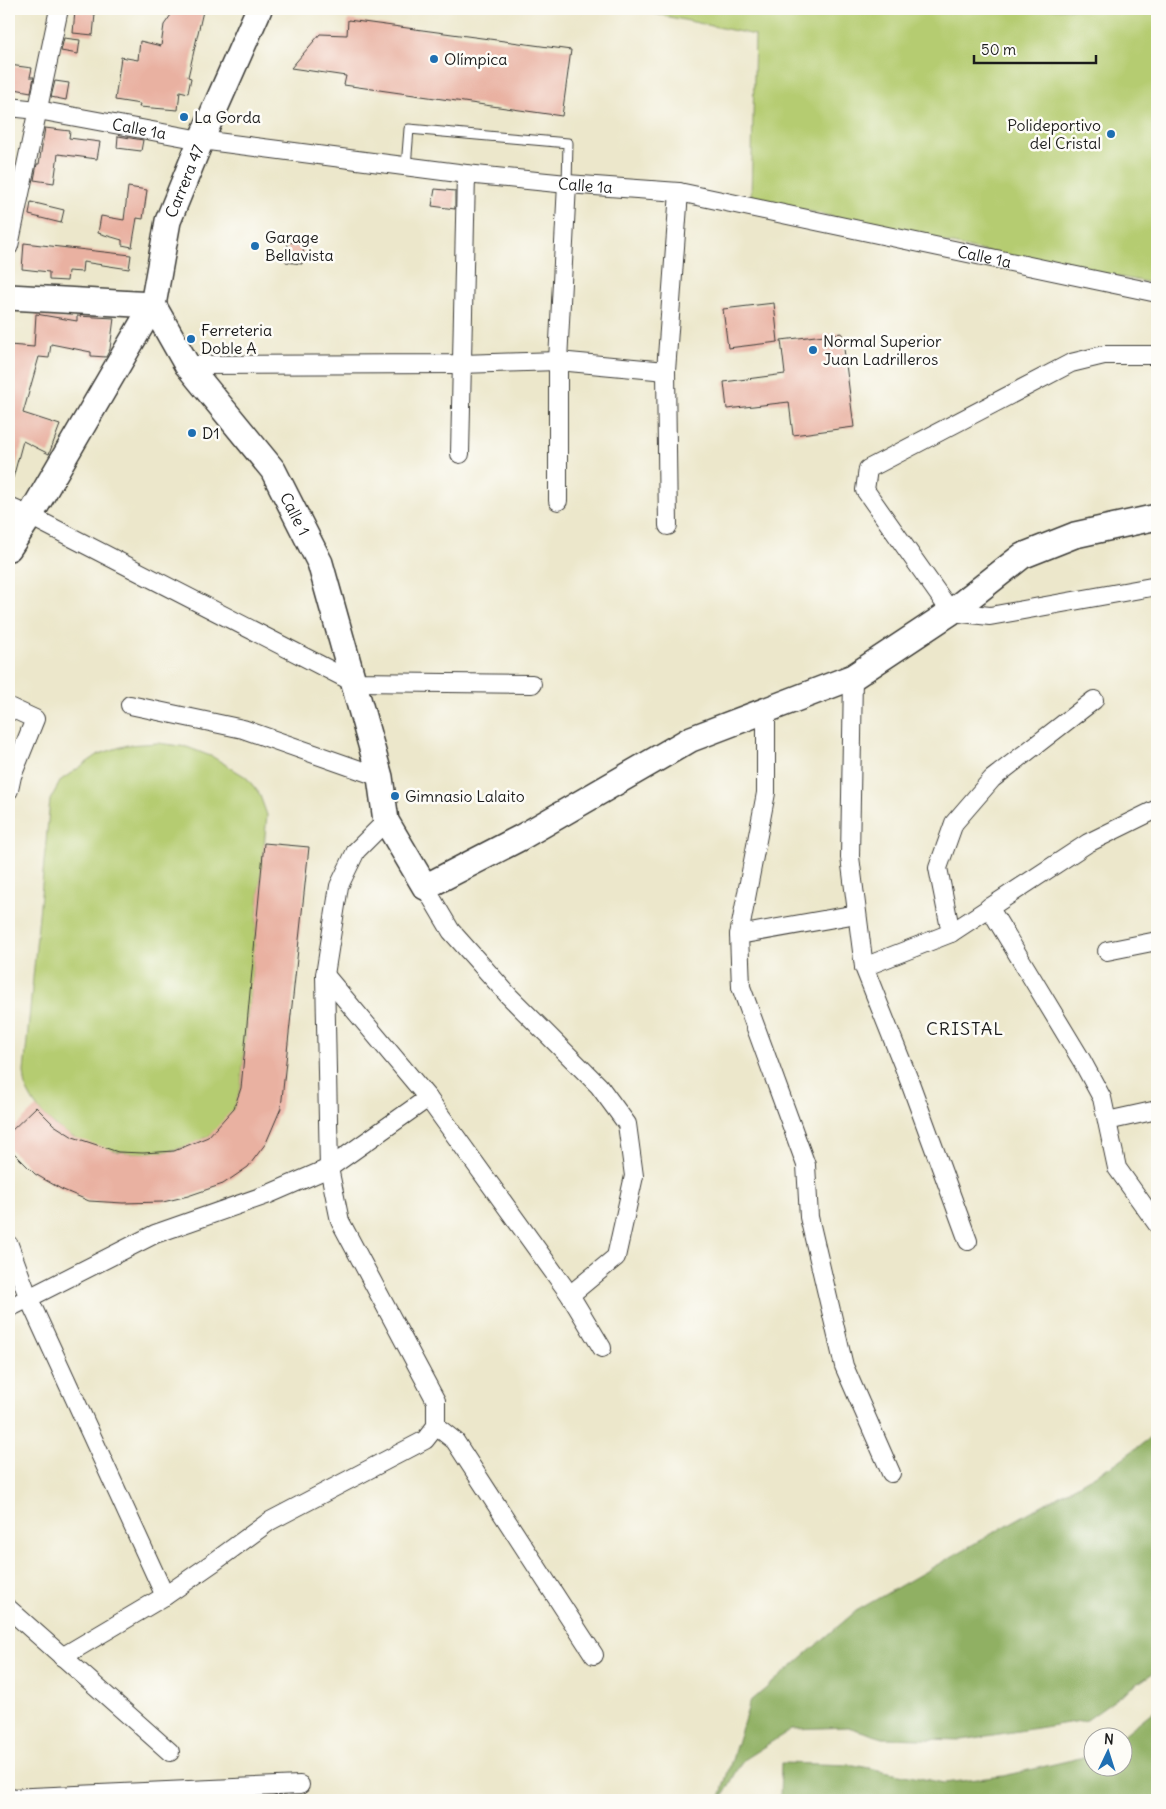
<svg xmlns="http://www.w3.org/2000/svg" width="1166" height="1809" viewBox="0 0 1166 1809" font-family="Delius,sans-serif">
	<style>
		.green { fill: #b5cc71; stroke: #687446 }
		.forest { fill: #90b063; stroke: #566640 }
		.building { fill: #e9b1a1 }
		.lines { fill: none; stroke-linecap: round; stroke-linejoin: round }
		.lane-casing { stroke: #3b3a36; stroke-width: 11 }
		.street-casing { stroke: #3b3a36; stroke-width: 20 }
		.secondary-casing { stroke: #3b3a36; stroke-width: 28 }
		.lane { stroke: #fff; stroke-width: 9 }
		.street { stroke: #fff; stroke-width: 18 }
		.secondary { stroke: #fff; stroke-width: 25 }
		.poi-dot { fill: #1f6fb2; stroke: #fdfcf7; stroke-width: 2 }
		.labels { text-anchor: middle; stroke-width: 5; stroke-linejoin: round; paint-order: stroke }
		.poi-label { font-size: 16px; fill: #1c1c1c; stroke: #fdfcf7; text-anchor: start }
		.street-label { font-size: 16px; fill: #1c1c1c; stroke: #fdfcf7 }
		.neighbourhood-label { font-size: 18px; letter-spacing: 1px; fill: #1c1c1c; stroke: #fdfcf7 }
	</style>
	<rect width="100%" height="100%" fill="#fdfcf7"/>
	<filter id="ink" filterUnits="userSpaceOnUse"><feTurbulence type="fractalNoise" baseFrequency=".02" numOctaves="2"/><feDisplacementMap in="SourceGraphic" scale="10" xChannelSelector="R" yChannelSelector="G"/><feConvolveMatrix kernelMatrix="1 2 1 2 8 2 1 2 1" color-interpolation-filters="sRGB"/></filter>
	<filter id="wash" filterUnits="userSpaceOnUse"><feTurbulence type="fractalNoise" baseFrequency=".0096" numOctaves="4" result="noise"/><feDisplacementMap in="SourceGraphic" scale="20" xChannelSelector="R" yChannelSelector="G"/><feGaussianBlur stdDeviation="1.12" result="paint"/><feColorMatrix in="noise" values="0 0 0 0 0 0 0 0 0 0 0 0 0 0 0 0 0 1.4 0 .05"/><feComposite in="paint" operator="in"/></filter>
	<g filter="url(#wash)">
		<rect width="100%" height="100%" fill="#ece7cb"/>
		<g class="green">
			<path d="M 632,9 L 1157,9 L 1157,284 L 996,254 L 751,198 L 755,35 Z"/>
			<path d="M 158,743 L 187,747 L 213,757 L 246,777 L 259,793 L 267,815 L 241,1088 C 239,1094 237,1101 235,1106 C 231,1114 214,1133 207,1137 C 154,1169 58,1153 29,1094 C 25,1088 25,1079 24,1072 L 50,800 L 61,780 L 99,754 L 127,745 Z"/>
		</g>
		<g class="forest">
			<path d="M 1157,1433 L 1157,1670 L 1087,1720 L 962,1740 L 883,1738 L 848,1727 L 792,1729 L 743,1760 L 721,1800 L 719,1800 L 750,1702 L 856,1611 L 1116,1463 Z"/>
			<path d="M 1157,1708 L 1157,1800 L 780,1800 L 781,1763 L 854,1765 L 944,1783 L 1003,1776 L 1093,1755 L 1094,1766 L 1124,1766 L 1122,1736 Z"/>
		</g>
		<g id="blocks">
			<g class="building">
				<path d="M 175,9 L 203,11 L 188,77 L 191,78 L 188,93 L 180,91 L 178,110 L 139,107 L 140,104 L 115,100 L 121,57 L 138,60 L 140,41 L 161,46 L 164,25 Z"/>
				<path d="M 75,11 L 95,14 L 93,35 L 73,33 Z"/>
				<path d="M 348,20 L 571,50 L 562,116 L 344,85 L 346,76 L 291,68 L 320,34 L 347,35 Z"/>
				<path d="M 64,38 L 80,40 L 78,54 L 61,51 Z"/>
				<path d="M 9,65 L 32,68 L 30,77 L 34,77 L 31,92 L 9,88 Z"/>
				<path d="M 55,81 L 69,83 L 66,100 L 51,97 Z"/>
				<path d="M 45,128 L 70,131 L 69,138 L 100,142 L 97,159 L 58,154 L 54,183 L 34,180 L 37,164 L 39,164 Z"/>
				<path d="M 118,136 L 143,140 L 141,151 L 117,148 Z"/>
				<path d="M 128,187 L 147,190 L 143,219 L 137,218 L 132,247 L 122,245 L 122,240 L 98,233 L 101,216 L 124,220 Z"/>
				<path d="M 435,189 L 455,191 L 455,209 L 432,206 Z"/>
				<path d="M 31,202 L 64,210 L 61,223 L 29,215 Z"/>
				<path d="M 288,242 L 304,244 L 302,264 L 286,262 Z"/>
				<path d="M 24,243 L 131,255 L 129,269 L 83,262 L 82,272 L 68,271 L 67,281 L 49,280 L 49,272 L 22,269 Z"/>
				<path d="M 774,303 L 778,342 L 728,348 L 723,309 Z"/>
				<path d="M 36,314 L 77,321 L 77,316 L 114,318 L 110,349 L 106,357 L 91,356 L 91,352 L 51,344 L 49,358 L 39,357 L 23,413 L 60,425 L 49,454 L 23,441 L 13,478 L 9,477 L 9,345 L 34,347 Z"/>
				<path d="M 842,333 L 854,427 L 793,435 L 789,402 L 727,409 L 724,382 L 785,374 L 781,340 Z"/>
				<path d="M 264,843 L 309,847 L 281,1108 L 266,1143 L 248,1167 L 223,1184 L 188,1196 L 163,1202 L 123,1203 L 89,1201 L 61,1189 L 35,1174 L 9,1148 L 9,1133 L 36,1107 L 54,1125 L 73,1137 L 118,1152 L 143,1153 L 174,1151 L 208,1137 L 234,1108 L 241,1088 Z"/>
			</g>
		</g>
	</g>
	<g filter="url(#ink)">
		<use href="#blocks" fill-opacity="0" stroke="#3b3a36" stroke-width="1"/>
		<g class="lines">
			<defs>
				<path id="lane" d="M 406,167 L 409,129 L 568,143 L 567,184"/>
				<g id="street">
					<path id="s1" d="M 9,107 L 38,110 L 201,140 L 466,174 L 567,184 L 679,192 L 1157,293"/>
					<path d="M 9,246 L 59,9"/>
					<path d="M 1157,355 L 1104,355 L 1071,363 L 868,469 L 865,490 L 951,612 L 990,616 L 1157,586"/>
					<path d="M 187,365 L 461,364 L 558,361 L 666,371"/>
					<path d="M 460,454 L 466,174"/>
					<path d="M 558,501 L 558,361 L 567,184"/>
					<path d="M 9,507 L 30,516 L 353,682 L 532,684"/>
					<path d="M 668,526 L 666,371 L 679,192"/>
					<path d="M 853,677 L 850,857 L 864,967 L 909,1080 L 968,1241"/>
					<path d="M 130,705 L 243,729 L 380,777"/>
					<path d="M 9,707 L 35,719 L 12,776 L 9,790"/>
					<path d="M 766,710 L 766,793 L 739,935 L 741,987 L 806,1165 L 809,1217 L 844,1366 L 891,1473"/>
					<path d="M 425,887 L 451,931 L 509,996 L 599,1086 L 627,1124 L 634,1176 L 616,1257 L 570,1295"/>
					<path d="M 989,907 L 1082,1061 L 1102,1098 L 1117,1168 L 1157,1224"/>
					<path d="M 951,933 L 938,868 L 954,823 L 992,779 L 1094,700"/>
					<path d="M 739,935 L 857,914"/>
					<path d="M 1107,951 L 1157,941"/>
					<path d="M 864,967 L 951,933 L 1088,843 L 1157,809"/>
					<path d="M 325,975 L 428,1098 L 570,1295 L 602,1348"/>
					<path d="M 1107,1121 L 1157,1110"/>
					<path d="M 9,1245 L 29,1299 L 165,1596"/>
					<path d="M 9,1308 L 155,1234 L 269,1194 L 329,1168 L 428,1098"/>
					<path d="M 436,1426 L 455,1441 L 594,1655"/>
					<path d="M 9,1609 L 170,1752"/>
					<path d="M 62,1657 L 165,1596 L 214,1562 L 270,1521 L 425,1440 L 436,1426 L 436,1401 L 340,1221 L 329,1168 L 325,975 L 339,886 L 356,851 L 386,821"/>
					<path d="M 9,1798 L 300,1785"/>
				</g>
				<g id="secondary">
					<path id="s2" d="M 9,297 L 153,305 L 187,365 L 273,470 L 320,563 L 380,777 L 386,821 L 425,887 L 520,838 L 691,739 L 853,677 L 951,612 L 1022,556 L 1075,535 L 1157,517"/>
					<path id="s3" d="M 9,548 L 30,516 L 153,305 L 168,221 L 201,140 L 259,9"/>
				</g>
			</defs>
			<use href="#lane" class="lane-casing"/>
			<use href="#street" class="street-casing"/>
			<use href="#secondary" class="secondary-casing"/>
			<use href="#lane" class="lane"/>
			<use href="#street" class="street"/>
			<use href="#secondary" class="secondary"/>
		</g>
	</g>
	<g class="poi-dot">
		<circle cx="434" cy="59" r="5"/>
		<circle cx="184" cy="117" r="5"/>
		<circle cx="1111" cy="134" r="5"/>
		<circle cx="255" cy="246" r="5"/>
		<circle cx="191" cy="339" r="5"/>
		<circle cx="813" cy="350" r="5"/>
		<circle cx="192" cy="433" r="5"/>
		<circle cx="395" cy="796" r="5"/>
	</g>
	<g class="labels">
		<g class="poi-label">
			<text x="444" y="65">Olímpica</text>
			<text x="194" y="123">La Gorda</text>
			<text x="1101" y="131" text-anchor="end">Polideportivo<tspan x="1101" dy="18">del Cristal</tspan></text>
			<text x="265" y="243">Garage<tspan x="265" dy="18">Bellavista</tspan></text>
			<text x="201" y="336">Ferreteria<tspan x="201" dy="18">Doble A</tspan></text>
			<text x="823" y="347">Normal Superior<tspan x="823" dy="18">Juan Ladrilleros</tspan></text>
			<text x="202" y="439">D1</text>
			<text x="405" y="802">Gimnasio Lalaito</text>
		</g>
		<g class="street-label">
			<text dy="6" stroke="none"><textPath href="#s1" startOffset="132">Calle 1a</textPath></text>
			<text dy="6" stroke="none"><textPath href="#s3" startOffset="411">Carrera 47</textPath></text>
			<text dy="6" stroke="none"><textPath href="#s1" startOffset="582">Calle 1a</textPath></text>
			<text dy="6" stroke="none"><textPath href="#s1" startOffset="988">Calle 1a</textPath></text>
			<text dy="6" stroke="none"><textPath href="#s2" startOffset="398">Calle 1</textPath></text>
		</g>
		<g class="neighbourhood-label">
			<text x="965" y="1035">CRISTAL</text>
		</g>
	</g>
	<rect width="1166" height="1809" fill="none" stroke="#fdfcf7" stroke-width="30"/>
	<g transform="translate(1108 1752) rotate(4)"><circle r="24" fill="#fdfcf7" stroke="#a3a29f"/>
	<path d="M0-4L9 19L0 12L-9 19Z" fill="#1f6fb2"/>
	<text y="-8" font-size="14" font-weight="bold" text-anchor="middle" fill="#1c1c1c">N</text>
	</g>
	<path d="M974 55v8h122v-8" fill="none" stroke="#1c1c1c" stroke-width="2.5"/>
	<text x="981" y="55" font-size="15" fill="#1c1c1c" stroke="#fdfcf7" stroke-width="4" paint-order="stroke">50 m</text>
</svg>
